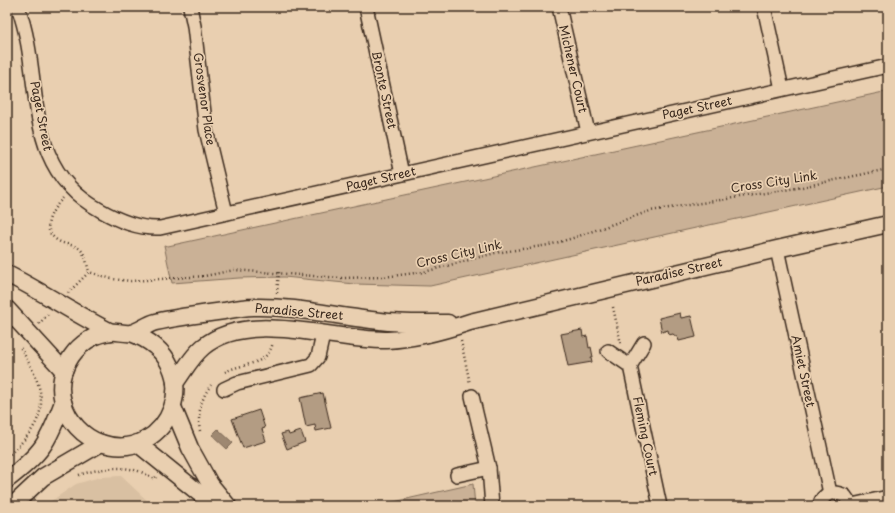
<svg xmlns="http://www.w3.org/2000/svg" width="895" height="513" viewBox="0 0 895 513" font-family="'Playpen Sans',sans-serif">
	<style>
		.built { fill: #d9c0a2 }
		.green { fill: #cab196; stroke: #826e5a }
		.water { fill: #9e8871; stroke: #766250 }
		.building { fill: #b39c83; stroke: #3b2a1e }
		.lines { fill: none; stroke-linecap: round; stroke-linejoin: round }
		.minor-casing { stroke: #3b2a1e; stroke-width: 16 }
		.tertiary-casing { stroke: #3b2a1e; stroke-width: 19 }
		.path { stroke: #3b2a1e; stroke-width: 2.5; stroke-dasharray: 1 3; stroke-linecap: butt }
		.minor { stroke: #e9cfb0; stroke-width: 13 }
		.tertiary { stroke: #e9cfb0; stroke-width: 16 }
		.labels { text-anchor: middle; stroke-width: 3.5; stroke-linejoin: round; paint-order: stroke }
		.street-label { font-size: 12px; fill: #3b2a1e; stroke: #e9cfb0 }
	</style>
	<rect width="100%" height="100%" fill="#e9cfb0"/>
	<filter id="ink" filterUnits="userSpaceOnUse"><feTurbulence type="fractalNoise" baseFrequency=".025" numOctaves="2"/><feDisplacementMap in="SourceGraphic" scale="8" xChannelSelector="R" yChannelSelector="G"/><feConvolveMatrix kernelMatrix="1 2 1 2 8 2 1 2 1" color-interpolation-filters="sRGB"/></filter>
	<g filter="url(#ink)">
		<path class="built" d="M 121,476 L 153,506 L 44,506 L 76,484 L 100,477 Z"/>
		<g class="green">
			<path d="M 888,91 L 888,186 L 430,286 L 355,284 L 284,277 L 239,278 L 172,283 L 164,245 L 168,246 Z"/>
			<path d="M 473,484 L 475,506 L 376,506 Z"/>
		</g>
		<path class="water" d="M 218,429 L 233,443 L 227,449 L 212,435 Z"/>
		<g class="building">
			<path d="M 680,313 L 681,318 L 691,316 L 696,337 L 679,341 L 678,338 L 673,334 L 669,335 L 668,330 L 662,332 L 659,318 Z"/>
			<path d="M 582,330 L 583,337 L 587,336 L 589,348 L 591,347 L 593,357 L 591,357 L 592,362 L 568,366 L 561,334 Z"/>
			<path d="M 323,393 L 331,428 L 316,431 L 315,425 L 306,427 L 300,398 Z"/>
			<path d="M 259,410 L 265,428 L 262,429 L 266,441 L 243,448 L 232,419 Z"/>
			<path d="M 301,431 L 305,442 L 287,449 L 281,434 L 288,432 L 289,435 Z"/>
		</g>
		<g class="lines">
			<defs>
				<g id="minor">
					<path d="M 18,7 C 45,80 19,166 100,210 C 119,221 138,229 160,228 L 888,66"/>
					<path d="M 190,7 L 194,26 L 206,130 L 226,213"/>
					<path d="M 366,7 L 402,174"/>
					<path d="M 559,7 L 588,132"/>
					<path d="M 764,7 L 782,89"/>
					<path d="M 777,249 L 830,493"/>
					<path d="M 608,351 L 630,366 L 644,343"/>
					<path d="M 630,366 L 660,506"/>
					<path d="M 224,389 L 237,383 L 311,365 L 318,357 L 323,335"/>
					<path d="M 472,396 L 489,468 L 492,506"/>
					<path d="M 457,475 L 489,468"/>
					<path d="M 852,505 L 888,497"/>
					<path d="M 819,506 C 823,493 833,490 845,496 L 852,506"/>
				</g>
				<g id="tertiary">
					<path d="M 7,274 C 43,292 75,314 111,332"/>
					<path d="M 7,309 L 64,371"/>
					<path d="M 131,333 C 213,363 168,466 101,443 C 83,437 68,421 63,402 C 54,370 78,336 111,332 C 117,331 124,334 131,333 C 140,331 147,324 156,322 C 178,317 201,314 224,311 C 234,309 244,307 254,307 C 297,306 338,317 380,321 C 402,324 426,323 448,323"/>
					<path d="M 175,383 C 184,371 191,357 203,347 C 248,309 332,341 387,340 C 415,339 443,331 470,322 L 777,249 L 888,224"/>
					<path d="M 173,407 L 190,448 L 210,484 L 228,506"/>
					<path d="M 137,443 L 215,506"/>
					<path d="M 7,480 C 42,453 48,443 63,402"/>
					<path d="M 12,506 L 43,477 L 101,443"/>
				</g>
			</defs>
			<use href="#minor" class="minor-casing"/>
			<use href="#tertiary" class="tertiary-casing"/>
			<g class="path">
				<path d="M 63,198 C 53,209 39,228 57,240 C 64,245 74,244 80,249 C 86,255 87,265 89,272"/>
				<path d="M 68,293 L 89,272 L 112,279 L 131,281 L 205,276 L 234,270 L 341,278 L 383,277 L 424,272 L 495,253 L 549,245 L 573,238 L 650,211 L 797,188 L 888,169"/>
				<path d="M 277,293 L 279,272"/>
				<path d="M 613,307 L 621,344"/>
				<path d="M 39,324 L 48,314"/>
				<path d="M 461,341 L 470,384"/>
				<path d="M 225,372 C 243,362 268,367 273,342"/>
				<path d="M 200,431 C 197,415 201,398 211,385"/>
				<path d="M 7,457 C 51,417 49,396 20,347"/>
				<path d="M 79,475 C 104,467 132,463 154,479 L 156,477"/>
			</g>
			<use href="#minor" class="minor"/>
			<use href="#tertiary" class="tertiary"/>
		</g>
	</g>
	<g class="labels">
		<g class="street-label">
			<text transform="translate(573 69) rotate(77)" y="4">Michener Court</text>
			<text transform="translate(384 90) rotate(78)" y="4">Bronte Street</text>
			<text transform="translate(204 99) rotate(82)" y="4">Grosvenor Place</text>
			<text transform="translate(697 108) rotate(-12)" y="4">Paget Street</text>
			<text transform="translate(41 116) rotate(79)" y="4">Paget Street</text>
			<text transform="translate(381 179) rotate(-13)" y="4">Paget Street</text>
			<text transform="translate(774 182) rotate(-9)" y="4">Cross City Link</text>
			<text transform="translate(459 254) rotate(-13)" y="4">Cross City Link</text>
			<text transform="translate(679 272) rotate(-13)" y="4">Paradise Street</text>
			<text transform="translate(299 312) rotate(5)" y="4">Paradise Street</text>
			<text transform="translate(803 371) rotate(78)" y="4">Amiet Street</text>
			<text transform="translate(645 436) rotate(78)" y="4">Fleming Court</text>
		</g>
	</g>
	<rect width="895" height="513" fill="none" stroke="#e9cfb0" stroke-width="24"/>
	<rect x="12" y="12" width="871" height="489" fill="none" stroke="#3b2a1e" stroke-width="1.5" filter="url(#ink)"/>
</svg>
